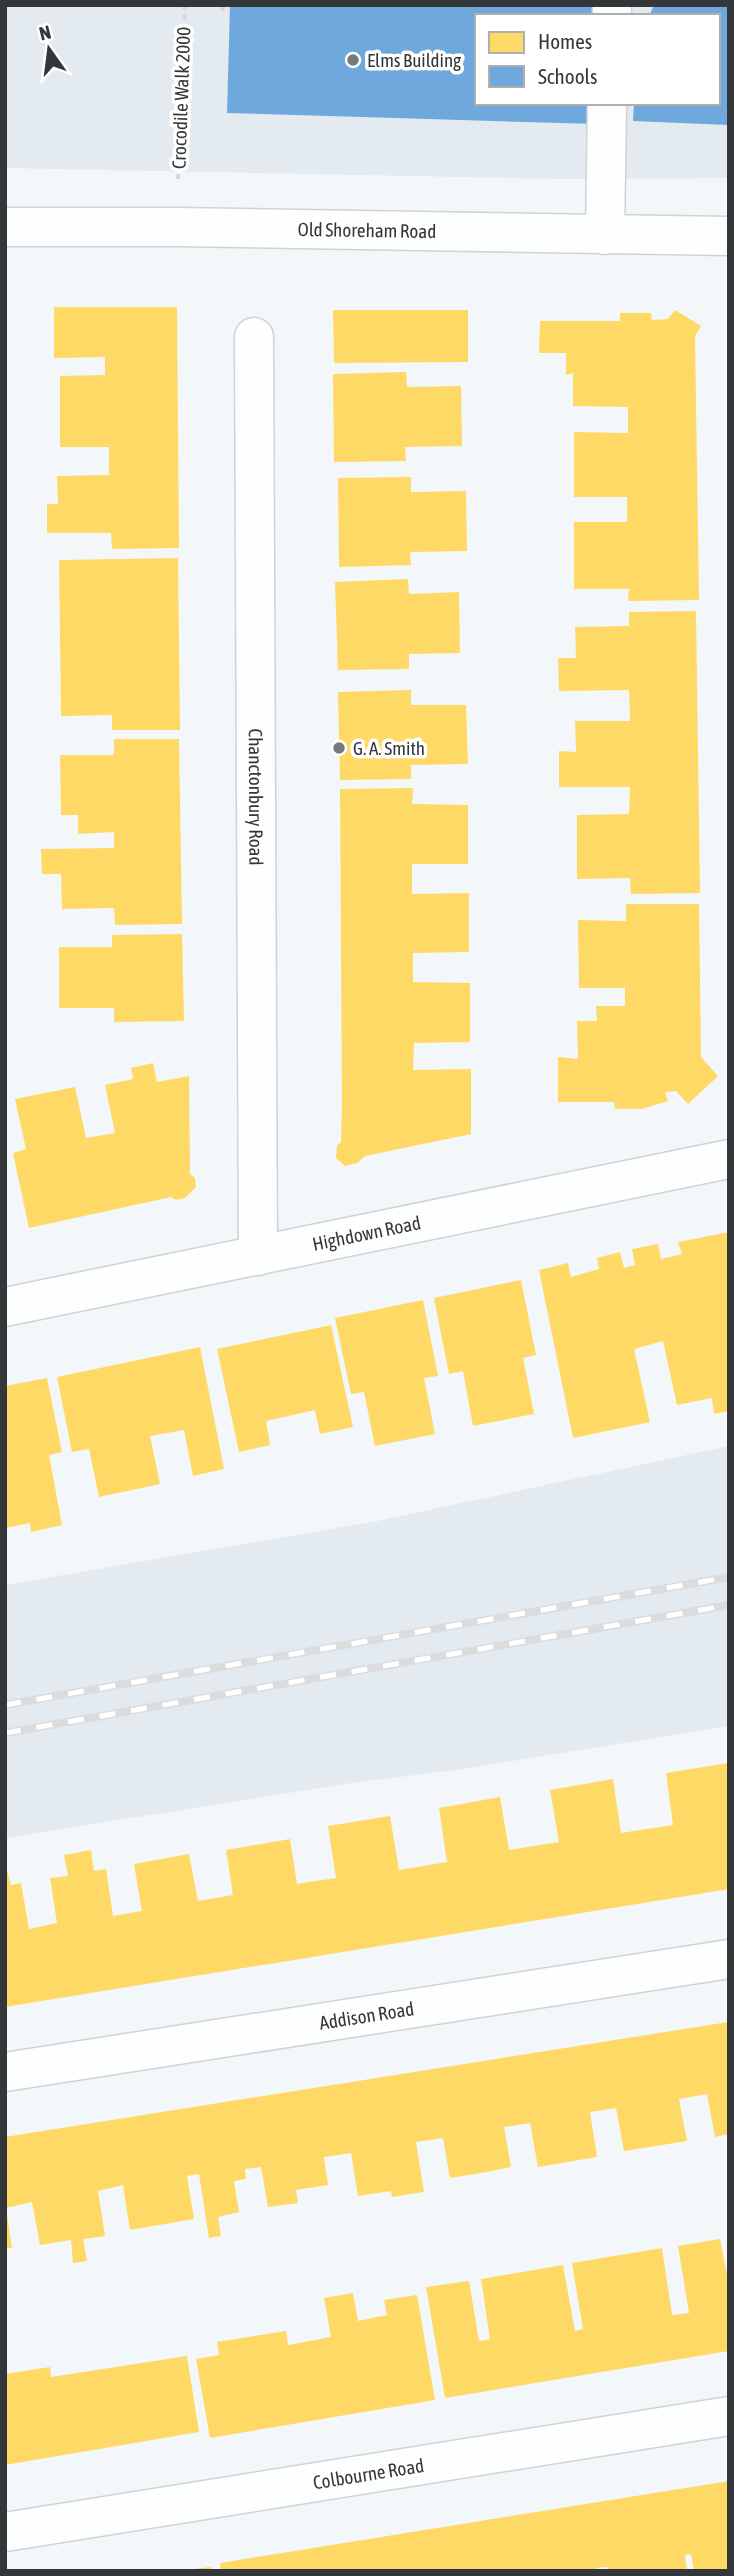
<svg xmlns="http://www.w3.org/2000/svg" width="734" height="2576" viewBox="0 0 734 2576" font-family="'Asap Condensed',sans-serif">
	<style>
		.built { fill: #e3ebf1; fill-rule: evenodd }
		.homes { fill: #ffd966 }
		.schools { fill: #6fa8dc }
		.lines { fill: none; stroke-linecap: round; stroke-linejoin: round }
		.minor-casing { stroke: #d0d3d5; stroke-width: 41 }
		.major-casing { stroke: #d0d3d5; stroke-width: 41 }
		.path { stroke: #d7d8d9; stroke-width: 4.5; stroke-dasharray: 5 5; stroke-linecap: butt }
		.minor { stroke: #fdfefe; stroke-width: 38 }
		.major { stroke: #fdfefe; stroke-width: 38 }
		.rail-casing { stroke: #dadcdd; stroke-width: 8 }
		.rail { stroke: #fff; stroke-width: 5; stroke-dasharray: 16; stroke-linecap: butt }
		.poi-dot { fill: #777a7d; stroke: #fff; stroke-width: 2.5 }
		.labels { text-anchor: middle; stroke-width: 7; stroke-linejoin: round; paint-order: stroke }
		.poi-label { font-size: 19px; fill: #343739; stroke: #fff; text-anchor: start }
		.street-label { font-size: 19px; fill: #343739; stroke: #fff }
	</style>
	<rect width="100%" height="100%" fill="#f4f7fa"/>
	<g class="built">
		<path d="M 5,5 L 729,5 L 729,178 L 559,179 L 5,168 ZM 477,16 L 718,16 L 718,103 L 477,103 Z"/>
		<path d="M 729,1446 L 729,1726 L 464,1769 L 352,1783 L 5,1838 L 5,1585 L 377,1521 Z"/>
	</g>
	<g class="homes">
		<path d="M 54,307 L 177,307 L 179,548 L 112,549 L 111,533 L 47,533 L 47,504 L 58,504 L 57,476 L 109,475 L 109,447 L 60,447 L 60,376 L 105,375 L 105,357 L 54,358 Z"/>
		<path d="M 333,310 L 468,310 L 468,362 L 334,363 Z"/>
		<path d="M 675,310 L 701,326 L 695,336 L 699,600 L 628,601 L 629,589 L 574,589 L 574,522 L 627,522 L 627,497 L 574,497 L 574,432 L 628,433 L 628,407 L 573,406 L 573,373 L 566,375 L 566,353 L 539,353 L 540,321 L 620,321 L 620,313 L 651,313 L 652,320 L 668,319 Z"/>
		<path d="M 406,372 L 407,387 L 461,386 L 462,446 L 405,447 L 406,461 L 334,462 L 333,374 Z"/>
		<path d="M 411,477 L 411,492 L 466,491 L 467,551 L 410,552 L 411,565 L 339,567 L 338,478 Z"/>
		<path d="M 178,558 L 180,730 L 112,730 L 112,715 L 61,716 L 59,560 Z"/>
		<path d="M 408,579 L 409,594 L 459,592 L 460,653 L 409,654 L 409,669 L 338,670 L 335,582 Z"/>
		<path d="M 696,611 L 700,893 L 631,894 L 630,878 L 577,879 L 577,815 L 629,814 L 630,787 L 559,787 L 559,751 L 576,752 L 575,721 L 630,721 L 629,690 L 559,691 L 558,658 L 576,658 L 575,627 L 629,626 L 629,612 Z"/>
		<path d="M 411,690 L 411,705 L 466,705 L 468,764 L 411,765 L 411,779 L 340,780 L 338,692 Z"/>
		<path d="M 114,739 L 179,739 L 182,924 L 115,925 L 114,908 L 62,909 L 61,874 L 42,874 L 41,849 L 114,848 L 114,832 L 78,834 L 78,815 L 61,815 L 60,755 L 114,755 Z"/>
		<path d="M 413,788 L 412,804 L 468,805 L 468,864 L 412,864 L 412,894 L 469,893 L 469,952 L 413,953 L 413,982 L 470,983 L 470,1042 L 414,1043 L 413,1070 L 471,1069 L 471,1134 L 365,1156 L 357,1163 L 345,1166 L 336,1158 L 337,1146 L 341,1142 L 342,1106 L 340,789 Z"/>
		<path d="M 626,904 L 699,904 L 701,1057 L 718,1076 L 688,1104 L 676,1091 L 665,1092 L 668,1101 L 642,1109 L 615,1109 L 614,1102 L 558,1102 L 558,1057 L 578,1059 L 577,1021 L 597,1021 L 596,1006 L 625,1006 L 625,988 L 579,988 L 578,920 L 626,921 Z"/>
		<path d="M 182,934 L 184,1021 L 114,1022 L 114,1008 L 59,1008 L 59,947 L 112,947 L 112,935 Z"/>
		<path d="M 153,1063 L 157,1082 L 189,1076 L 190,1174 L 195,1178 L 196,1187 L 185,1198 L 176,1200 L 171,1197 L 29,1228 L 13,1153 L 26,1149 L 15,1099 L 75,1087 L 86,1138 L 115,1133 L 105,1085 L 133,1079 L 131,1068 Z"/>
		<path d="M 729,1232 L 729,1411 L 714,1414 L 712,1398 L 677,1405 L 663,1341 L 634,1349 L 650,1422 L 573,1438 L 539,1270 L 568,1263 L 571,1277 L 599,1269 L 597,1258 L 620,1252 L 624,1268 L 635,1265 L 632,1249 L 658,1244 L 661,1259 L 682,1254 L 678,1242 Z"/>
		<path d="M 521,1280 L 536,1355 L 523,1358 L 534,1414 L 473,1426 L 463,1371 L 449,1374 L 434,1298 Z"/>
		<path d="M 423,1300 L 438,1376 L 424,1378 L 435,1434 L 375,1446 L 364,1392 L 351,1394 L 335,1318 Z"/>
		<path d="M 331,1325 L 353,1427 L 320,1434 L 315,1410 L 266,1421 L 270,1445 L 239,1452 L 217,1349 Z"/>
		<path d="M 200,1347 L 224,1469 L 193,1476 L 184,1430 L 150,1436 L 160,1484 L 99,1497 L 89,1449 L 72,1452 L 57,1377 Z"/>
		<path d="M 47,1378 L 62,1452 L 49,1455 L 62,1525 L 31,1532 L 30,1523 L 5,1528 L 5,1386 Z"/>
		<path d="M 728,1763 L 729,1889 L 5,2007 L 5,1863 L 11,1885 L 21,1883 L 29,1929 L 57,1923 L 50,1878 L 68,1876 L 64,1855 L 91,1850 L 94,1871 L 106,1869 L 113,1916 L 142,1911 L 134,1864 L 189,1854 L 198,1901 L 233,1895 L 226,1850 L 290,1839 L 297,1884 L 336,1878 L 328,1826 L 390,1816 L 399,1870 L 447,1862 L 439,1808 L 500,1797 L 509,1850 L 559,1842 L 550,1790 L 613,1779 L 621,1833 L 673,1825 L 666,1773 Z"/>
		<path d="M 728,2022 L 729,2134 L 715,2137 L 707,2094 L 679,2099 L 687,2141 L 624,2151 L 616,2108 L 590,2112 L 597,2157 L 538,2167 L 530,2123 L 504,2127 L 511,2167 L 481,2173 L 450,2178 L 443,2138 L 416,2142 L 424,2192 L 392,2197 L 391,2191 L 358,2196 L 351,2153 L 324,2157 L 328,2185 L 296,2190 L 298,2203 L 268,2207 L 261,2167 L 245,2169 L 246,2179 L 234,2181 L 239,2212 L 218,2217 L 221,2236 L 209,2238 L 199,2174 L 187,2176 L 194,2219 L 130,2230 L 123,2185 L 98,2191 L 105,2236 L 83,2239 L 87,2261 L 73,2263 L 71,2240 L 40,2245 L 32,2202 L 5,2208 L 5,2137 Z"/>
		<path d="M 7,2214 L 12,2248 L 5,2249 L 5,2215 Z"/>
		<path d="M 720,2239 L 729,2285 L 729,2351 L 445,2398 L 426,2287 L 469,2281 L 479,2341 L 486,2340 L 490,2339 L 481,2279 L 563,2265 L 575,2331 L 583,2329 L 572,2263 L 662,2248 L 672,2315 L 689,2313 L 678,2246 Z"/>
		<path d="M 353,2293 L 358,2321 L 387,2315 L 384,2300 L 417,2295 L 435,2400 L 210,2438 L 196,2359 L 219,2355 L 217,2342 L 286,2331 L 288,2345 L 331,2337 L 324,2298 Z"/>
		<path d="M 187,2356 L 199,2432 L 5,2465 L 5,2374 L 50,2367 L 51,2377 Z"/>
		<path d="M 729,2481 L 729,2571 L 694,2571 L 691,2554 L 685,2555 L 687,2571 L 608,2571 L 607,2567 L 597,2568 L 597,2571 L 221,2571 L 220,2563 Z"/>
		<path d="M 211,2567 L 211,2571 L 194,2571 L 194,2569 Z"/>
	</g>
	<g class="schools">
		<path d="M 230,5 L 598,5 L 598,16 L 477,16 L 477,103 L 595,103 L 595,124 L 227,113 Z"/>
		<path d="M 654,5 L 729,5 L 729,125 L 633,121 L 634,103 L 718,103 L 718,16 L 649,16 Z"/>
	</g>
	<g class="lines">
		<defs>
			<g id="minor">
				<path d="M 612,16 L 612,5"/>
				<path d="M 605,235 L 607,103"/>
				<path id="s1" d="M 254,337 L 258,1256"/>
				<path id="s2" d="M 5,1307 L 729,1159"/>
				<path id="s3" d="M 5,2072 L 729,1959"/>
				<path id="s4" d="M 5,2532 L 729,2416"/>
			</g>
			<g id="major">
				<path id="s5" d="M 5,227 L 177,227 L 729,236"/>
			</g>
		</defs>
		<use href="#minor" class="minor-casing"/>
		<use href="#major" class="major-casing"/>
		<g class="path">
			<path d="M 223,5 L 223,9 L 230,10"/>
			<path d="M 178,179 L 185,5"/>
		</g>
		<use href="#minor" class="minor"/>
		<use href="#major" class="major"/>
		<defs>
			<g id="rail">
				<path d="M 5,1705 L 729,1577"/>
				<path d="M 5,1733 L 729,1605"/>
			</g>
		</defs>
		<use href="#rail" class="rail-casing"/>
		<use href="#rail" class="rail"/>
	</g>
	<g class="poi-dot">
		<circle cx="353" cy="60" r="7"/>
		<circle cx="339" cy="748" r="7"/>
	</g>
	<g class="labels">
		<g class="poi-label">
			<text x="367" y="67">Elms Building</text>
			<text x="353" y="755">G. A. Smith</text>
		</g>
		<g class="street-label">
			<text transform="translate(181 98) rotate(-88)" y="7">Crocodile Walk 2000</text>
			<text dy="7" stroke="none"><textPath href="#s5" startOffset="362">Old Shoreham Road</textPath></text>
			<text dy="7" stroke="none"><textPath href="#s1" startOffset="460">Chanctonbury Road</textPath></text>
			<text dy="7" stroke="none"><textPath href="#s2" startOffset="369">Highdown Road</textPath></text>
			<text dy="7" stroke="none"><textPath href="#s3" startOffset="366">Addison Road</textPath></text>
			<text dy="7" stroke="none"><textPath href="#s4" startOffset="368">Colbourne Road</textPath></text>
		</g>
	</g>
	<rect width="734" height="2576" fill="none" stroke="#343739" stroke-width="14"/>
	<rect x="475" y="14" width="245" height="91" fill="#ffffff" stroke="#aeafb0" stroke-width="2"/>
	<rect x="489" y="32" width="35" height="21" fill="#ffd966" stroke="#aeafb0" stroke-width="2"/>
	<text x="538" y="49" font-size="21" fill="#343739">Homes</text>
	<rect x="489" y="66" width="35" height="21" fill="#6fa8dc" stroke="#aeafb0" stroke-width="2"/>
	<text x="538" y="84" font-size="21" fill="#343739">Schools</text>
	<g transform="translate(49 49) rotate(346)" stroke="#ffffff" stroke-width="5" paint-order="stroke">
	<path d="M0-5L12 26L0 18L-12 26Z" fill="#343739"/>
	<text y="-10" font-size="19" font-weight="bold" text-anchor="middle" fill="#343739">N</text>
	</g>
</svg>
